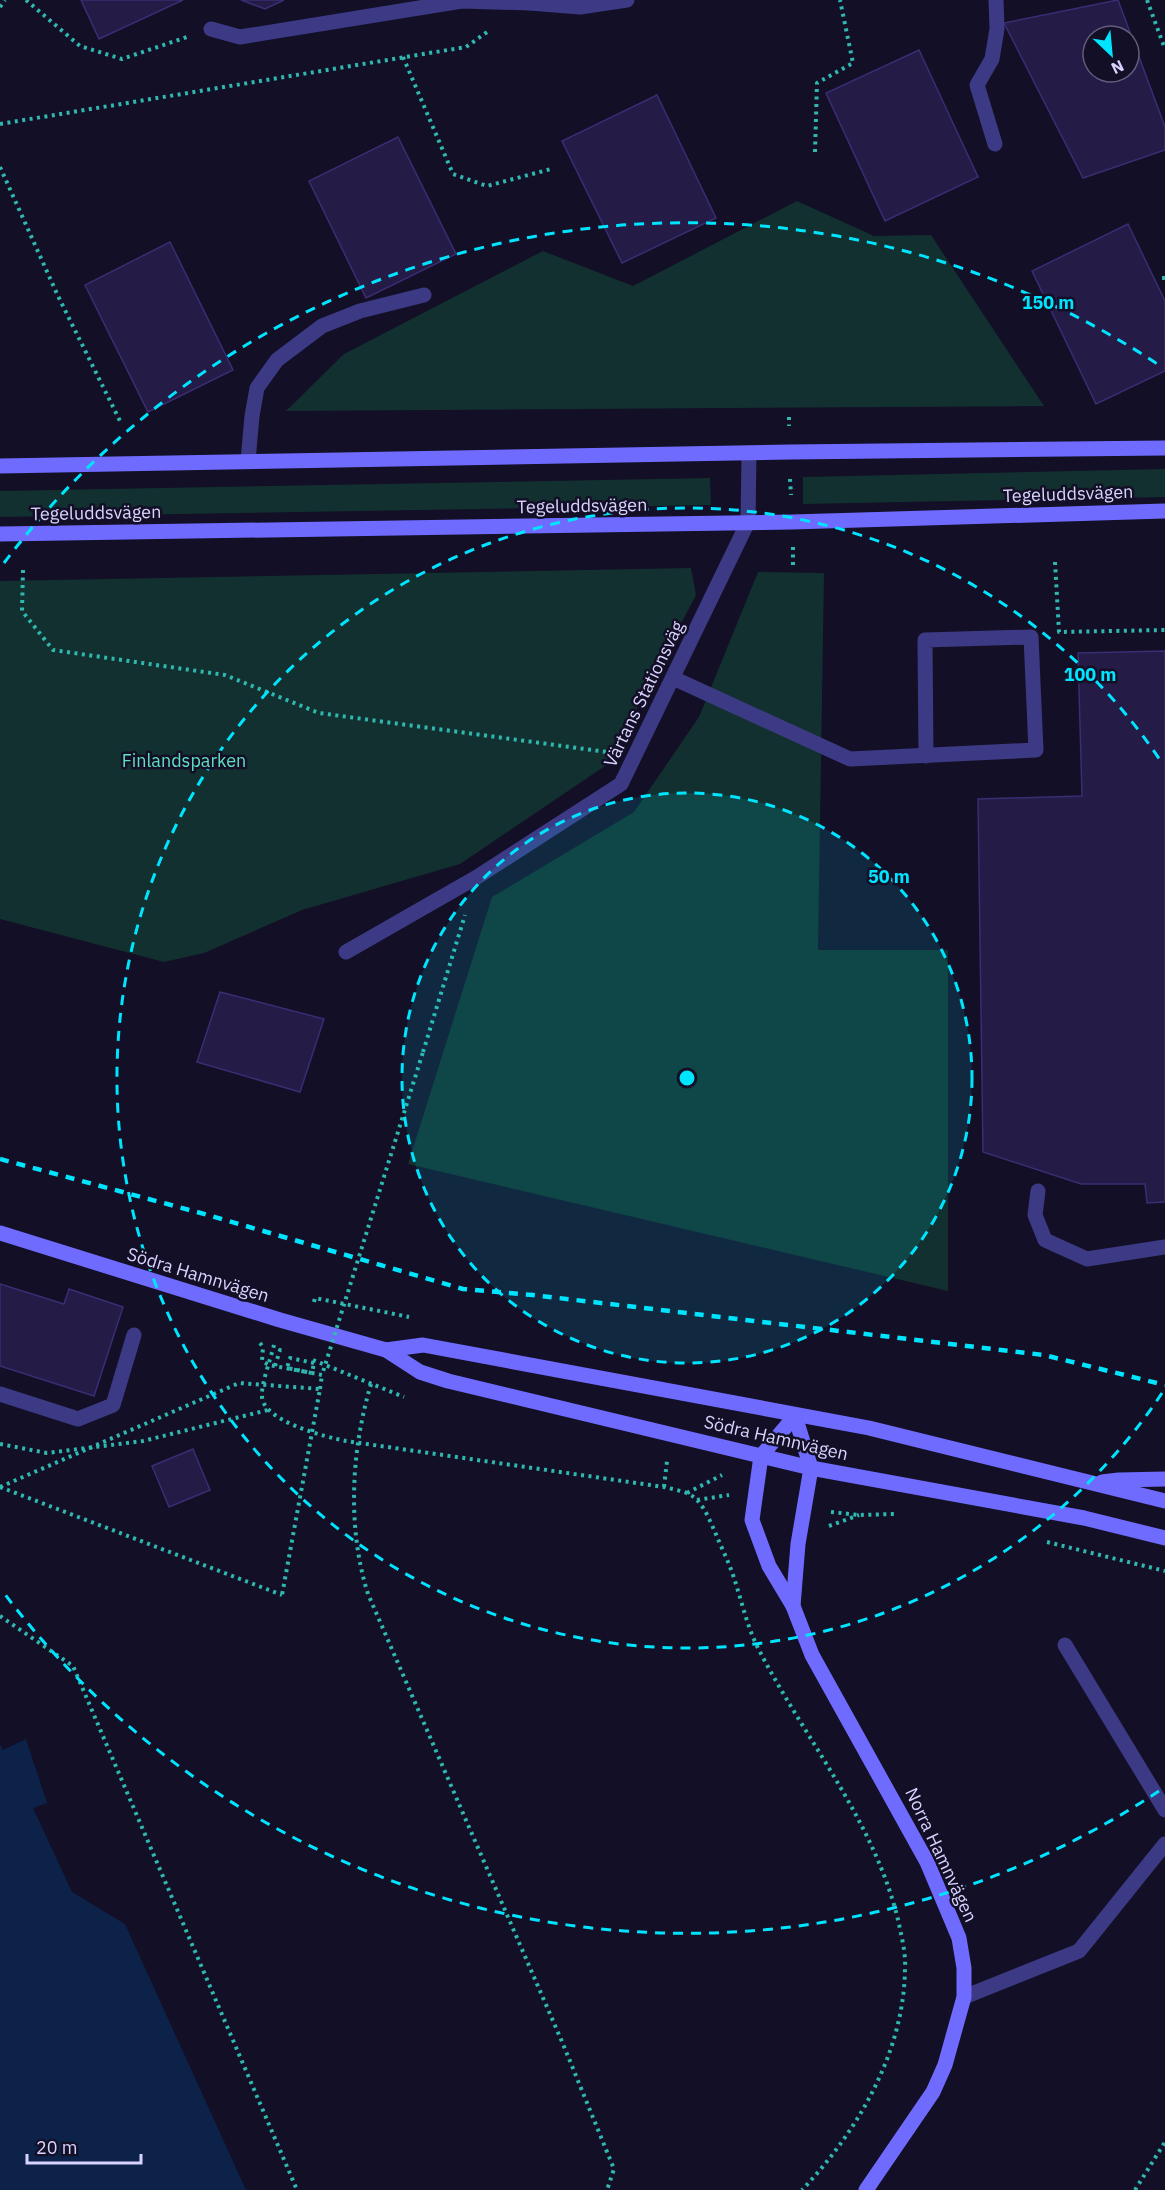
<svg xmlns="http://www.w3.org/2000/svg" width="1165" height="2190" viewBox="0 0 1165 2190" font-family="'IBM Plex Sans',sans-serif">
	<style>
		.green { fill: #12302f }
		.water { fill: #0c2248 }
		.building { fill: #241b47; stroke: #3b2d73; stroke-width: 1.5; fill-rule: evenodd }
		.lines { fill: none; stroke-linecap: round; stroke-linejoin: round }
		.path { stroke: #2fb8b0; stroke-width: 4; stroke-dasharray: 3 4.5; stroke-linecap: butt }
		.lane { stroke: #3d3a85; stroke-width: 15 }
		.street { stroke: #3d3a85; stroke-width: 15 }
		.secondary { stroke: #6f6bff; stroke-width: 15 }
		.rail { stroke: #00e5ff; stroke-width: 4.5; stroke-dasharray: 9 8; stroke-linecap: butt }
		.path-bridge { stroke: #2fb8b0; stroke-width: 4; stroke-dasharray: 3 4.5; stroke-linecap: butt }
		.ring { fill: none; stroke: #00e5ff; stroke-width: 3; stroke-dasharray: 10 8 }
		.labels { text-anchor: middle; stroke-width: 5; stroke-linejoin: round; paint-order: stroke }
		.street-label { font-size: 18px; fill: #d9d4ff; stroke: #130f26 }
		.park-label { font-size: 18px; fill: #5fe0c0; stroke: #130f26 }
		.centre { fill: #00e5ff; stroke: #130f26; stroke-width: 3 }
		.ring-label { font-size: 18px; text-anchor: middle; font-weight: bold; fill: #00e5ff; stroke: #130f26; stroke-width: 5; stroke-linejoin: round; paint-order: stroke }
	</style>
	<rect width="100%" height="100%" fill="#130f26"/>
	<g class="green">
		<path d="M 797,201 L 874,236 L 931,235 L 1044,406 L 286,411 L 344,354 L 543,251 L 633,286 Z"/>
		<path d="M 1165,469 L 1165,497 L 803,504 L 803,477 Z"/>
		<path d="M 710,478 L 711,505 L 0,517 L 0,491 Z"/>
		<path d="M 691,568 L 696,595 L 608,764 L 460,864 L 302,910 L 204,953 L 164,962 L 0,919 L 0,581 Z"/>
		<path d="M 758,572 L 824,573 L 818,950 L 948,950 L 948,1291 L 408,1164 L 492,897 L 634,812 L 699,717 Z"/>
	</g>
	<path class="water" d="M 26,1739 L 47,1803 L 33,1808 L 72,1892 L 125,1924 L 246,2190 L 0,2190 L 0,1744 L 3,1750 Z"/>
	<g class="building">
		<path d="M 81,0 L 183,0 L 99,39 Z"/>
		<path d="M 241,0 L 284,0 L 265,9 Z"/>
		<path d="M 1118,0 L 1165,127 L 1165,150 L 1083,178 L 1004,23 ZM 1093,36 L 1129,36 L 1129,72 L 1093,72 Z"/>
		<path d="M 919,50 L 978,177 L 885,221 L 826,93 Z"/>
		<path d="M 657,95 L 716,218 L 622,263 L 562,141 Z"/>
		<path d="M 398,137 L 456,254 L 366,298 L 309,181 Z"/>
		<path d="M 1128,224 L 1165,301 L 1165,371 L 1096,404 L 1032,271 Z"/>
		<path d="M 170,242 L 233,370 L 148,412 L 85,285 Z"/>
		<path d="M 1165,651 L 1165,1202 L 1147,1203 L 1145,1184 L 1081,1184 L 983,1152 L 978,799 L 1082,796 L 1078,653 Z"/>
		<path d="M 220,992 L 324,1019 L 300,1092 L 197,1062 Z"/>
		<path d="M 0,1284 L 64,1304 L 69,1289 L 123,1307 L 94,1396 L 0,1366 Z"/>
		<path d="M 193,1449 L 210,1490 L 169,1507 L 152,1466 Z"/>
	</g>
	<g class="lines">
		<g class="path">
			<path d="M 26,0 L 80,46 L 122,59 L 187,37"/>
			<path d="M 1147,0 L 1165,49"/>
			<path d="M 0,7 L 5,0"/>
			<path d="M 403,57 L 453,174 L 487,186 L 551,169"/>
			<path d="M 0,124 L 466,47 L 490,30"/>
			<path d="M 815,152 L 817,83 L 853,63 L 840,0"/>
			<path d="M 0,167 L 58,296 L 120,421"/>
			<path d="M 1162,278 L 1165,278"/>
			<path d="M 789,417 L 789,426"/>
			<path d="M 790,479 L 791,495"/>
			<path d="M 793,547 L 793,568"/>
			<path d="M 1055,562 L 1059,632 L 1165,630"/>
			<path d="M 23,570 L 22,611 L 53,650 L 225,675 L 319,713 L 607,752"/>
			<path d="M 423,1052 L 465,915"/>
			<path d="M 314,1302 L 315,1298 L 409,1317"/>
			<path d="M 260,1343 L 263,1347 L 262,1361 L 269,1365 L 312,1373 L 314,1363"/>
			<path d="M 274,1345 C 271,1358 261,1384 262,1396 C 262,1421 326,1437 346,1441 L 664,1487 C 675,1490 689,1491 697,1500 C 705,1508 710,1521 715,1532 C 721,1547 729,1562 734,1578 C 742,1602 747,1627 759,1650 C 806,1741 876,1823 899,1924 C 902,1939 906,1954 905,1969 C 904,2052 858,2131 802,2190"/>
			<path d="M 313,1360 L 404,1397"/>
			<path d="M 275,1366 L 280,1350 L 283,1351"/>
			<path d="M 371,1384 C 351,1451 347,1528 368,1594 L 563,2044 L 614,2169 L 607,2190"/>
			<path d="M 320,1389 L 322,1375"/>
			<path d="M 0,1444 L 47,1453 L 143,1441 L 268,1410"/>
			<path d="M 0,1487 L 282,1595"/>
			<path d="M 664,1487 L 667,1461"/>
			<path d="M 687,1493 L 722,1475"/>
			<path d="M 697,1500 L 729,1495"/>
			<path d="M 831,1512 L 859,1515 L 895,1514"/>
			<path d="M 829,1526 L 859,1515"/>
			<path d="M 1047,1542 L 1165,1571"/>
			<path d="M 0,1616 L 73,1666 L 297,2190"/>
			<path d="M 1135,2190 L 1165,2142"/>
		</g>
		<g class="lane">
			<path d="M 211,29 L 240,37 L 462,1 L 530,3"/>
			<path d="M 995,144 L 977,85 L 992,59 L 997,29 L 996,0"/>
			<path d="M 248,461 L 252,416 L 257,388 L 277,360 L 322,326 L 360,311 L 424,295"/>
			<path d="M 673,678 L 850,759 L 1036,750 L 1031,637 L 925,640 L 926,756"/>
			<path d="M 1038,1191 L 1035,1215 L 1045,1240 L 1087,1259 L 1165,1247"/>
			<path d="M 0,1394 L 78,1419 L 113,1405 L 134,1335"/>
			<path d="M 1065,1645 L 1165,1810"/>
			<path d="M 964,1997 L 1079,1951 L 1165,1844"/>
		</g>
		<g class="street">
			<path d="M 530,3 L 580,7 L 627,0"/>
			<path d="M 346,952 L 477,877 L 621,784 L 748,522 L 749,453"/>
		</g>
		<g class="secondary">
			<path d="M 0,466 L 790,452 L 1165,448"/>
			<path d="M 0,534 L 792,522 L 1165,511"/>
			<path d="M 0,1233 L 280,1320 L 386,1350 L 420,1372 L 448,1381 L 811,1468 L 1084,1518 L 1165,1538"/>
			<path d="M 386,1350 L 423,1345 L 869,1428 L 1165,1501"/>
			<path d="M 795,1416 L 761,1456 L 752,1520 L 769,1566 L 793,1606 L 812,1655 L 927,1862 L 959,1938 L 964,1968 L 964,1997 L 945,2065 L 933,2092 L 866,2190"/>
			<path d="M 1102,1482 L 1119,1480 L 1165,1479"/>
			<path d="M 793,1606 L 798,1544 L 811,1468 L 795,1416"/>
		</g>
		<path class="rail" d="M 0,1159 L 208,1215 L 463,1289 L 533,1295 L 1044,1355 L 1165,1385"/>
		<g class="path-bridge">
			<path d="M 314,1363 L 290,1358 L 287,1368 L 322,1375 L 423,1052"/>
			<path d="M 0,1487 L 239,1383 L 320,1389 L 282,1595"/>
		</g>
	</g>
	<circle cx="687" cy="1078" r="285" fill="#00e5ff" fill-opacity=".12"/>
	<g class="ring">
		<circle cx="687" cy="1078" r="285"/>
		<path d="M1162 1393A570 570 0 1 1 1162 763"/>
		<path d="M1159 1791A855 855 0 0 1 4 1593M4 563A855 855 0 0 1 1159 365"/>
	</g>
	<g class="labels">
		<g class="street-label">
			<text transform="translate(1068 494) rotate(-2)" y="6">Tegeluddsvägen</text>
			<text transform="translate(582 506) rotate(-1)" y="6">Tegeluddsvägen</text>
			<text transform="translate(96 513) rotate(-1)" y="6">Tegeluddsvägen</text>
			<text transform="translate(644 694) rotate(-64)" y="6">Värtans Stationsväg</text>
			<text transform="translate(198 1275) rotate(17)" y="6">Södra Hamnvägen</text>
			<text transform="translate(776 1438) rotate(13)" y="6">Södra Hamnvägen</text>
			<text transform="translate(941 1855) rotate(65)" y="6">Norra Hamnvägen</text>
		</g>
		<g class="park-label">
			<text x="184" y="767">Finlandsparken</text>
		</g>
	</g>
	<circle cx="687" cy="1078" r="9" class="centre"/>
	<g class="ring-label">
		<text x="1048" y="309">150 m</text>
		<text x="1090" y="681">100 m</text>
		<text x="889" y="883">50 m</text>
	</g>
	<g transform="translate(1111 54) rotate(154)"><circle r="28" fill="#130f26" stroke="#625e7d" stroke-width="1.5"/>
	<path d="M0-4.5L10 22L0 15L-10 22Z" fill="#00e5ff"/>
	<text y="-9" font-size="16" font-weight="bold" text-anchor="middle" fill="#d9d4ff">N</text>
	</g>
	<path d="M27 2154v9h114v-9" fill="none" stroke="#d9d4ff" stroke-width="3"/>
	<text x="36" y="2154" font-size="18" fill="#d9d4ff" stroke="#130f26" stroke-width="4.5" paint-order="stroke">20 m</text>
</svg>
